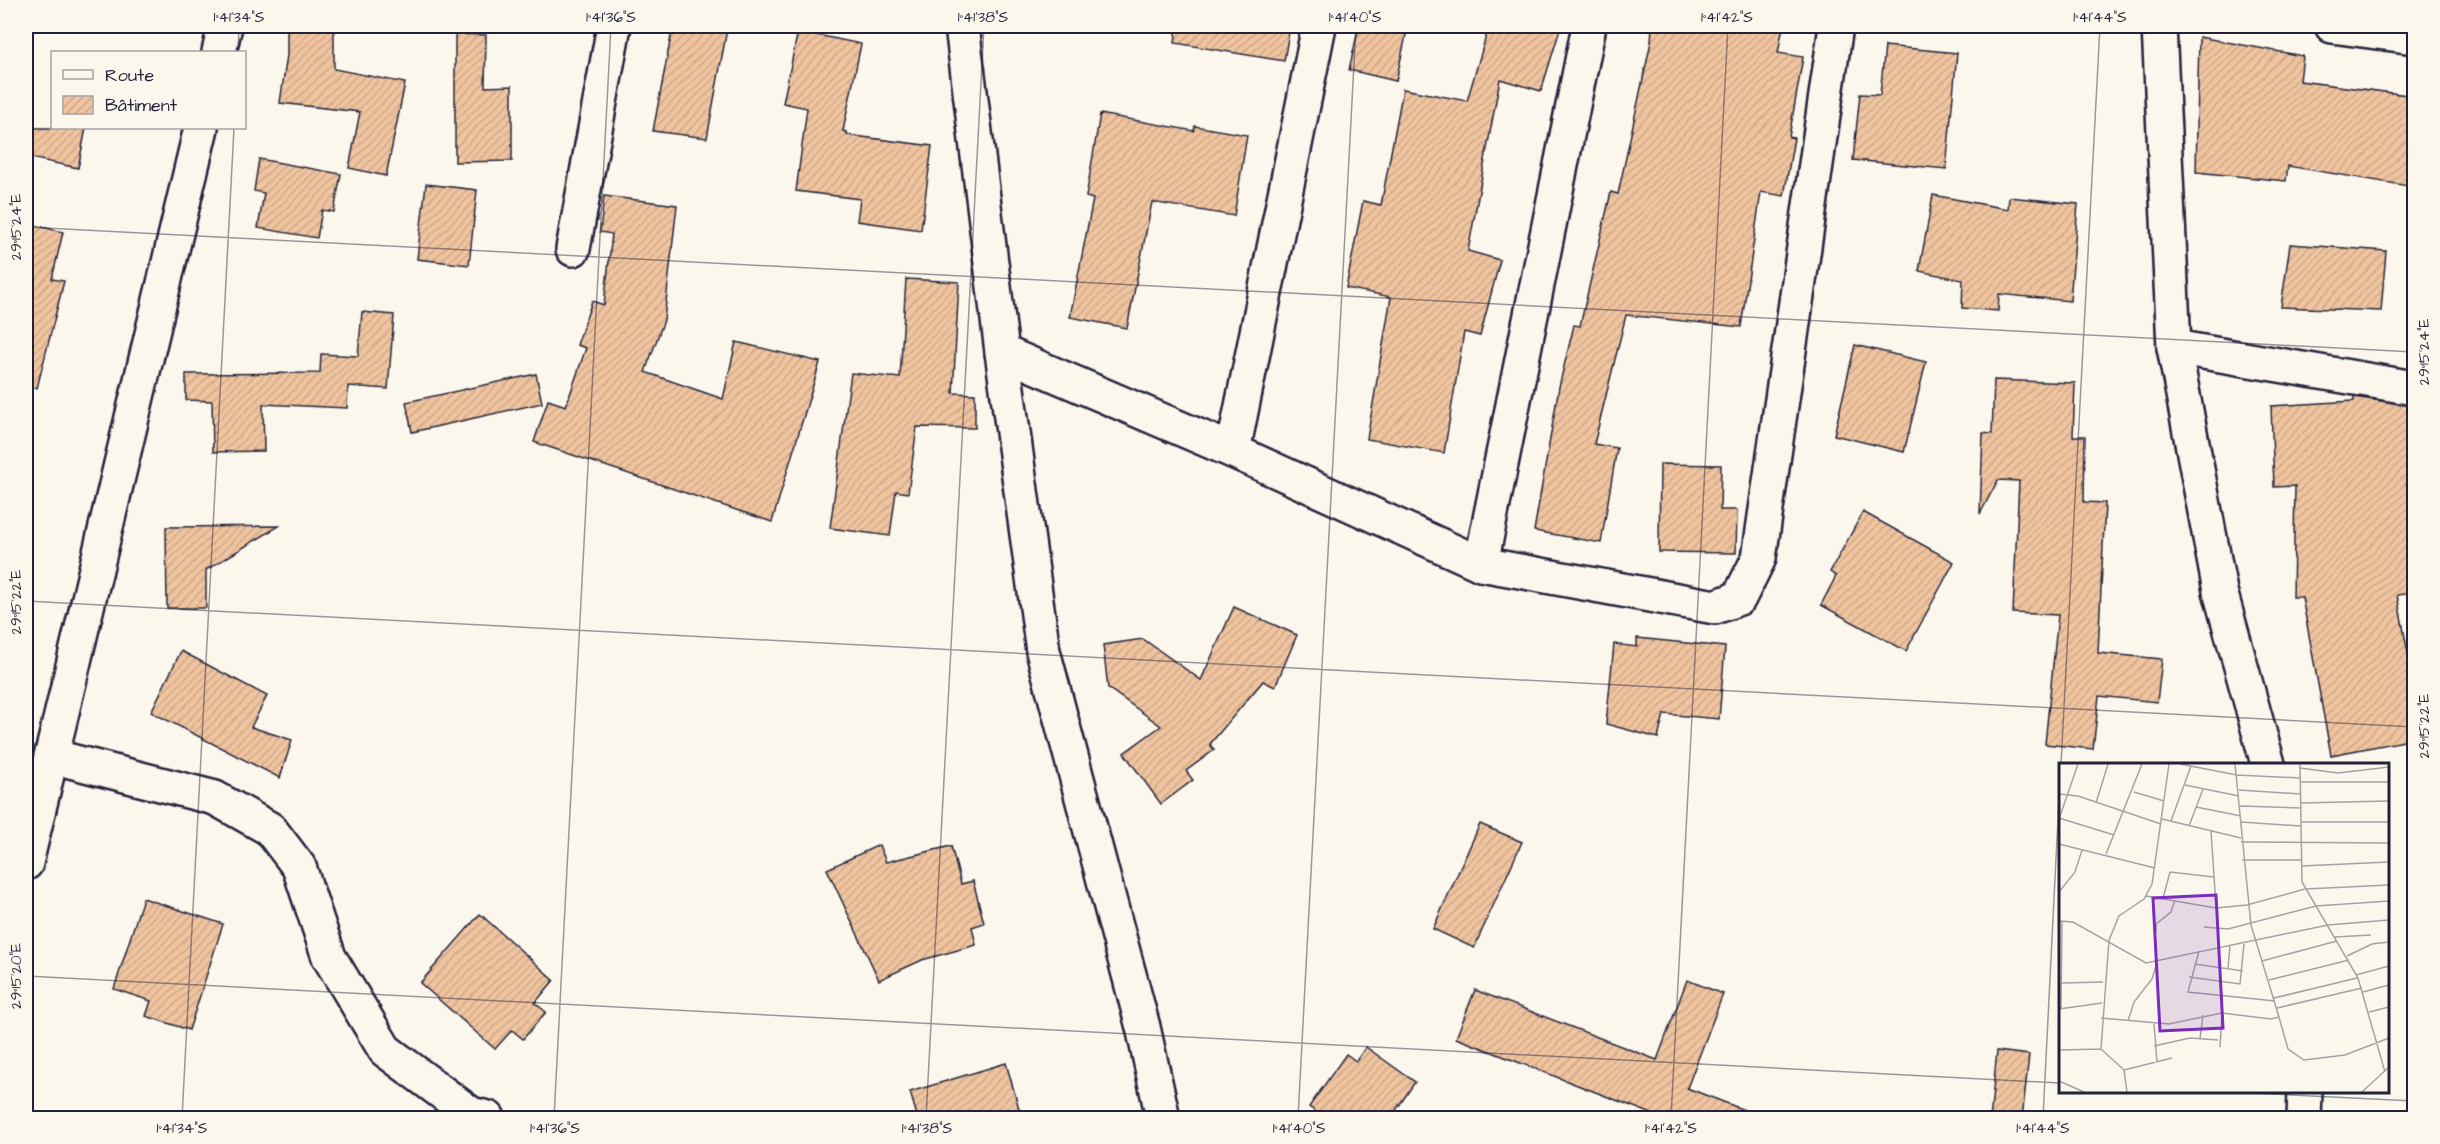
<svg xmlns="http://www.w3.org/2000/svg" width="2440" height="1144" viewBox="0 0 2440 1144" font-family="'Architects Daughter',sans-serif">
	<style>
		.building { fill: url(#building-hatch); stroke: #22223b; stroke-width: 1.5 }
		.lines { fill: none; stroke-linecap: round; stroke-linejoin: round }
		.minor-casing { stroke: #22223b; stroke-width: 38 }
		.minor { stroke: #fbf7ec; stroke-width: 33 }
		.ticks { fill: none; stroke: #22223b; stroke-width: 1.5; stroke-opacity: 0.45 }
		.inset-road { fill: none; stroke: #a4a2a5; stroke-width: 1.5 }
		.view { fill: #7b2cbf; fill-opacity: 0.15; stroke: #7b2cbf; stroke-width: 3 }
		.inset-edge { fill: none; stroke: #22223b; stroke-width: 3 }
		.neatline { fill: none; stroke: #22223b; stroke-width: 2 }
		.ticks-label { font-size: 15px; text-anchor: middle; fill: #22223b }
	</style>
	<defs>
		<pattern id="building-hatch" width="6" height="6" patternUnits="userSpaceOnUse" patternTransform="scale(1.5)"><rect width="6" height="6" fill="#efc49f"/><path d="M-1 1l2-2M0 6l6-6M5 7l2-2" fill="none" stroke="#cda88a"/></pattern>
	</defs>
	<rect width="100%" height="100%" fill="#fbf7ec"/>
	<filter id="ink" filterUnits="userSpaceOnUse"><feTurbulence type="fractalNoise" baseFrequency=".0167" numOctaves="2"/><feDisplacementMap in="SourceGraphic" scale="12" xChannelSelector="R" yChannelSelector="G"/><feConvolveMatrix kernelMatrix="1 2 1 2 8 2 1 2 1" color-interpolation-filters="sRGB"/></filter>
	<g filter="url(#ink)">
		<g class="building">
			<path d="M 287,26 L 334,26 L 334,69 L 405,83 L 386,176 L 349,168 L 360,112 L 280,103 L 287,55 Z"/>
			<path d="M 673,26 L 709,26 L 727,29 L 707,138 L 653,131 Z"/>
			<path d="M 1177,26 L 1290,26 L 1284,61 L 1175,43 Z"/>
			<path d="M 1359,26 L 1408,26 L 1396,81 L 1349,70 Z"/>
			<path d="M 1489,26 L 1561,26 L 1541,91 L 1500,79 L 1468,251 L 1500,260 L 1480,336 L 1464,332 L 1444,453 L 1367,439 L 1391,297 L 1346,288 L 1363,201 L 1381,205 L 1403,89 L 1467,101 Z"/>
			<path d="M 1652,26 L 1783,26 L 1778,53 L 1803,57 L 1789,137 L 1794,138 L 1784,196 L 1761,192 L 1741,327 L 1626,315 L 1594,444 L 1617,448 L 1601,543 L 1534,531 L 1559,387 L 1574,325 L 1580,326 L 1611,192 L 1618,194 L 1651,42 Z"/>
			<path d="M 798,31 L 861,44 L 843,131 L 847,132 L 847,135 L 932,146 L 921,230 L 857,221 L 860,199 L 796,191 L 807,108 L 783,103 Z"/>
			<path d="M 455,34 L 486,35 L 485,87 L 512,86 L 512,161 L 455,162 Z"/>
			<path d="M 2199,37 L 2303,56 L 2300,81 L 2415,96 L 2415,152 L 2408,186 L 2288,166 L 2286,181 L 2196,172 Z"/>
			<path d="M 1885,46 L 1957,53 L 1946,169 L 1853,160 L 1860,94 L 1880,95 Z"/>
			<path d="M 1100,114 L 1194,131 L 1195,126 L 1247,135 L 1234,216 L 1152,202 L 1127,328 L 1070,317 L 1093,199 L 1086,197 Z"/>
			<path d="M 26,128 L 86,128 L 78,168 L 26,157 Z"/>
			<path d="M 259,159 L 341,174 L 334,212 L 322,210 L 317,238 L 258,228 L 264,193 L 254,191 Z"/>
			<path d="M 426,184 L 477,190 L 469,265 L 417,259 Z"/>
			<path d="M 1933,195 L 2008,209 L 2009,197 L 2078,204 L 2070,301 L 1999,294 L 1998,311 L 1962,308 L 1963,280 L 1919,271 Z"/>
			<path d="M 604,196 L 677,205 L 664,320 L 645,372 L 723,399 L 736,342 L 820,362 L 772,522 L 534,442 L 548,400 L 566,406 L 586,348 L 577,345 L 592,301 L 604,305 L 612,234 L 600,232 Z"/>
			<path d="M 26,223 L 63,232 L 52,279 L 64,281 L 37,388 L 26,387 Z"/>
			<path d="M 2290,244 L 2386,251 L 2381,311 L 2281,307 Z"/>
			<path d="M 906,279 L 959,282 L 953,393 L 975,394 L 975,428 L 917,427 L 908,493 L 896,491 L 890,536 L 830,528 L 851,373 L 900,378 Z"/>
			<path d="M 362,312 L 394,315 L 388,389 L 348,386 L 347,408 L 263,404 L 264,451 L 213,452 L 212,401 L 186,400 L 186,374 L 320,373 L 321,354 L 358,356 Z"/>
			<path d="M 1855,345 L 1926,362 L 1904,452 L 1834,435 Z"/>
			<path d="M 536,374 L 542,403 L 412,432 L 406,402 Z"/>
			<path d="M 1994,380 L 2075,383 L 2073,436 L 2085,436 L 2084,502 L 2105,503 L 2098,653 L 2162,659 L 2157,702 L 2099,696 L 2093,749 L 2045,744 L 2058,615 L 2013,613 L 2019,481 L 1998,480 L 1980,514 L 1983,433 L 1992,434 Z"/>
			<path d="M 2354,397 L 2415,406 L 2415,480 L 2406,479 L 2415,534 L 2415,592 L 2397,595 L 2415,690 L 2415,739 L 2331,755 L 2302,597 L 2293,597 L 2295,486 L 2274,487 L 2271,406 L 2354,401 Z"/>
			<path d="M 1660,464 L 1721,465 L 1720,510 L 1737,510 L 1736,553 L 1659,552 Z"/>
			<path d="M 1863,512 L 1954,562 L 1906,651 L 1821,605 L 1836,576 L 1830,572 Z"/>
			<path d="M 279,526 L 206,570 L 206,608 L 167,608 L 166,527 Z"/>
			<path d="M 1234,607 L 1297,635 L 1275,687 L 1263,681 L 1210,744 L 1214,750 L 1186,771 L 1193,780 L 1161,804 L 1124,753 L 1161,726 L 1108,688 L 1103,645 L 1143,639 L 1201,680 Z"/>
			<path d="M 1637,638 L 1725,647 L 1719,719 L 1664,714 L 1658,738 L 1606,724 L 1614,644 L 1637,647 Z"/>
			<path d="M 181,651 L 267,696 L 251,727 L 292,740 L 280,778 L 151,712 Z"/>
			<path d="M 1480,824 L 1522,842 L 1474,948 L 1433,929 Z"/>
			<path d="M 879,845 L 886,862 L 951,846 L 961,884 L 973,881 L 984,923 L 972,927 L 976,945 L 922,960 L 879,980 L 827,869 Z"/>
			<path d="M 143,898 L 223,924 L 189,1030 L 146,1016 L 151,1001 L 114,989 Z"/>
			<path d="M 480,914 L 554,980 L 535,1003 L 546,1012 L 523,1039 L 512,1030 L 495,1049 L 420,983 Z"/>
			<path d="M 1687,980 L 1723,994 L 1687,1088 L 1760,1116 L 1760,1119 L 1665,1119 L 1456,1038 L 1475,990 L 1657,1060 Z"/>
			<path d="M 1366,1047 L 1415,1082 L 1390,1119 L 1326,1119 L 1309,1107 L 1346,1054 L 1356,1061 Z"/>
			<path d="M 1997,1051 L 2029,1055 L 2022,1119 L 1990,1119 Z"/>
			<path d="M 1006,1063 L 1022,1119 L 918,1119 L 910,1092 Z"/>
		</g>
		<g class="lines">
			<defs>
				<g id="minor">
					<path d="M 962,26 L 1002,352 L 1043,651 L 1143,1027 L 1163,1118"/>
					<path d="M 2159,26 L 2174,347 L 2220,591 L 2268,764"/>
					<path d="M 2332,26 L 2414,37"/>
					<path d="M 219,52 L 225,26"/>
					<path d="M 573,249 L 614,26"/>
					<path d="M 2174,347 L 2414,388"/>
					<path d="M 1002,352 L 1233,451 L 1481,564 L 1715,607 L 1739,598 L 1759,558 L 1836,26"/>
					<path d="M 1233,451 L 1319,26"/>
					<path d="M 1481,564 L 1589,26"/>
					<path d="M 51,756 L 215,798 L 270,829 L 299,867 L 329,957 L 385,1050 L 471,1114 L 488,1118"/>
					<path d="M 26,863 L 201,128"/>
					<path d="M 2304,1118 L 2305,1092"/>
				</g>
			</defs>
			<use href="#minor" class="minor-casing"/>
			<use href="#minor" class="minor"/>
		</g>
	</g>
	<path class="ticks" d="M 238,52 L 239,26M 26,227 L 2414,352M 26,601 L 2414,727M 2061,764 L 2100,26M 26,976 L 2060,1083M 2231,1092 L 2414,1101M 182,1118 L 234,128M 554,1118 L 611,26M 926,1118 L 984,26M 1298,1118 L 1356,26M 1671,1118 L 1728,26M 2043,1118 L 2060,779"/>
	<g transform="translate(2059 763)">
		<rect width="330" height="330" fill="#fbf7ec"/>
		<path class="inset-road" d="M 121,1 L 178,12 L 241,15M 241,1 L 243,119 L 299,215 L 326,309M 241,5 L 279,10 L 330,4M 241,19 L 330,19M 126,22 L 180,33M 180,27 L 242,31M 75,29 L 105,38M 0,31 L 19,33 L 102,61M 37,40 L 49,1M 242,40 L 330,38M 181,43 L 242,45M 137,44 L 182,53M 0,55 L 55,72M 0,56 L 19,1M 103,56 L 182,75M 112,58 L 132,3M 182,59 L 242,63M 242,59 L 330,59M 130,63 L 144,26M 152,68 L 157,144M 182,79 L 330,80M 0,81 L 96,105M 47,91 L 83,1M 183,97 L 242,97M 242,103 L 330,99M 0,129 L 16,109 L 23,87M 87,133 L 157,145 L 188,142 L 246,126 L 330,122M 104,135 L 111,109 L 155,114M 0,158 L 14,159 L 87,200 L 269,162 L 330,157M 145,164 L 169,166 L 257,143 L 330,138M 97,168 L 97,161 L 112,149 L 116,137M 276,174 L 312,172M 140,188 L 129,229 L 216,238M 288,193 L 313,181 L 330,179M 203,198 L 278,178M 136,201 L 184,208M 169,205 L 171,183M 297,212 L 330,203M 130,214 L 181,221 L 185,181M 210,217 L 290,197M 2,220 L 44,219M 304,229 L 330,222M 215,235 L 298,215M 218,245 L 303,225M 0,246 L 43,240M 2,246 L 3,158M 310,249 L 330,244M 220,254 L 229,286 L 245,297 L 286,292 L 330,275M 42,255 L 110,261 L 163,250 L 212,256 L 220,254 L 192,162 L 176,1M 69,258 L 75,239 L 93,216 L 98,199M 95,261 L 98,299M 141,276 L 144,252M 95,283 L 131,275 L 159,277M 161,284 L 163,250M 42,286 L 50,177 L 60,153 L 85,136 L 93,121 L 110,1M 0,287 L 42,286 L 65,307 L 68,329M 65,307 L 113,295M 0,318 L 25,329M 303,329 L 330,304"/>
		<path class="view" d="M 157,132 L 164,265 L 101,268 L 94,135 Z"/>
		<rect width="330" height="330" class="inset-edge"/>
	</g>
	<rect width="2440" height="1144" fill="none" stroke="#fbf7ec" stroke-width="66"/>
	<rect x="51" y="51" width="195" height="78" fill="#fbf7ec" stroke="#a4a2a5" stroke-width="1.5"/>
	<rect x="63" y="70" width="30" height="9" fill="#fbf7ec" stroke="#a4a2a5" stroke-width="1.5"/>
	<text x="105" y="81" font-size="18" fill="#22223b">Route</text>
	<rect x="63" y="96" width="30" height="18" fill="url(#building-hatch)" stroke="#a4a2a5" stroke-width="1.5"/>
	<text x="105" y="111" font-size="18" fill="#22223b">Bâtiment</text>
	<rect x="33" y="33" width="2374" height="1078" class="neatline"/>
	<g class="ticks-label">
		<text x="239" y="22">1°41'34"S</text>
		<text x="611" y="22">1°41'36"S</text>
		<text x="983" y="22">1°41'38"S</text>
		<text x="1355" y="22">1°41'40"S</text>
		<text x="1727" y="22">1°41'42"S</text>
		<text x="2100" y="22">1°41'44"S</text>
		<text transform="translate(16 227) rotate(-90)" y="5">29°15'24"E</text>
		<text transform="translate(2424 352) rotate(-90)" y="5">29°15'24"E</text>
		<text transform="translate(16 602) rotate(-90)" y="5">29°15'22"E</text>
		<text transform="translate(2424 726) rotate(-90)" y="5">29°15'22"E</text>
		<text transform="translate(16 976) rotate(-90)" y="5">29°15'20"E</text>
		<text x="182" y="1133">1°41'34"S</text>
		<text x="555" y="1133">1°41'36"S</text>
		<text x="927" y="1133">1°41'38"S</text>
		<text x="1299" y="1133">1°41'40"S</text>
		<text x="1671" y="1133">1°41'42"S</text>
		<text x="2043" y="1133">1°41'44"S</text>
	</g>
</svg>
